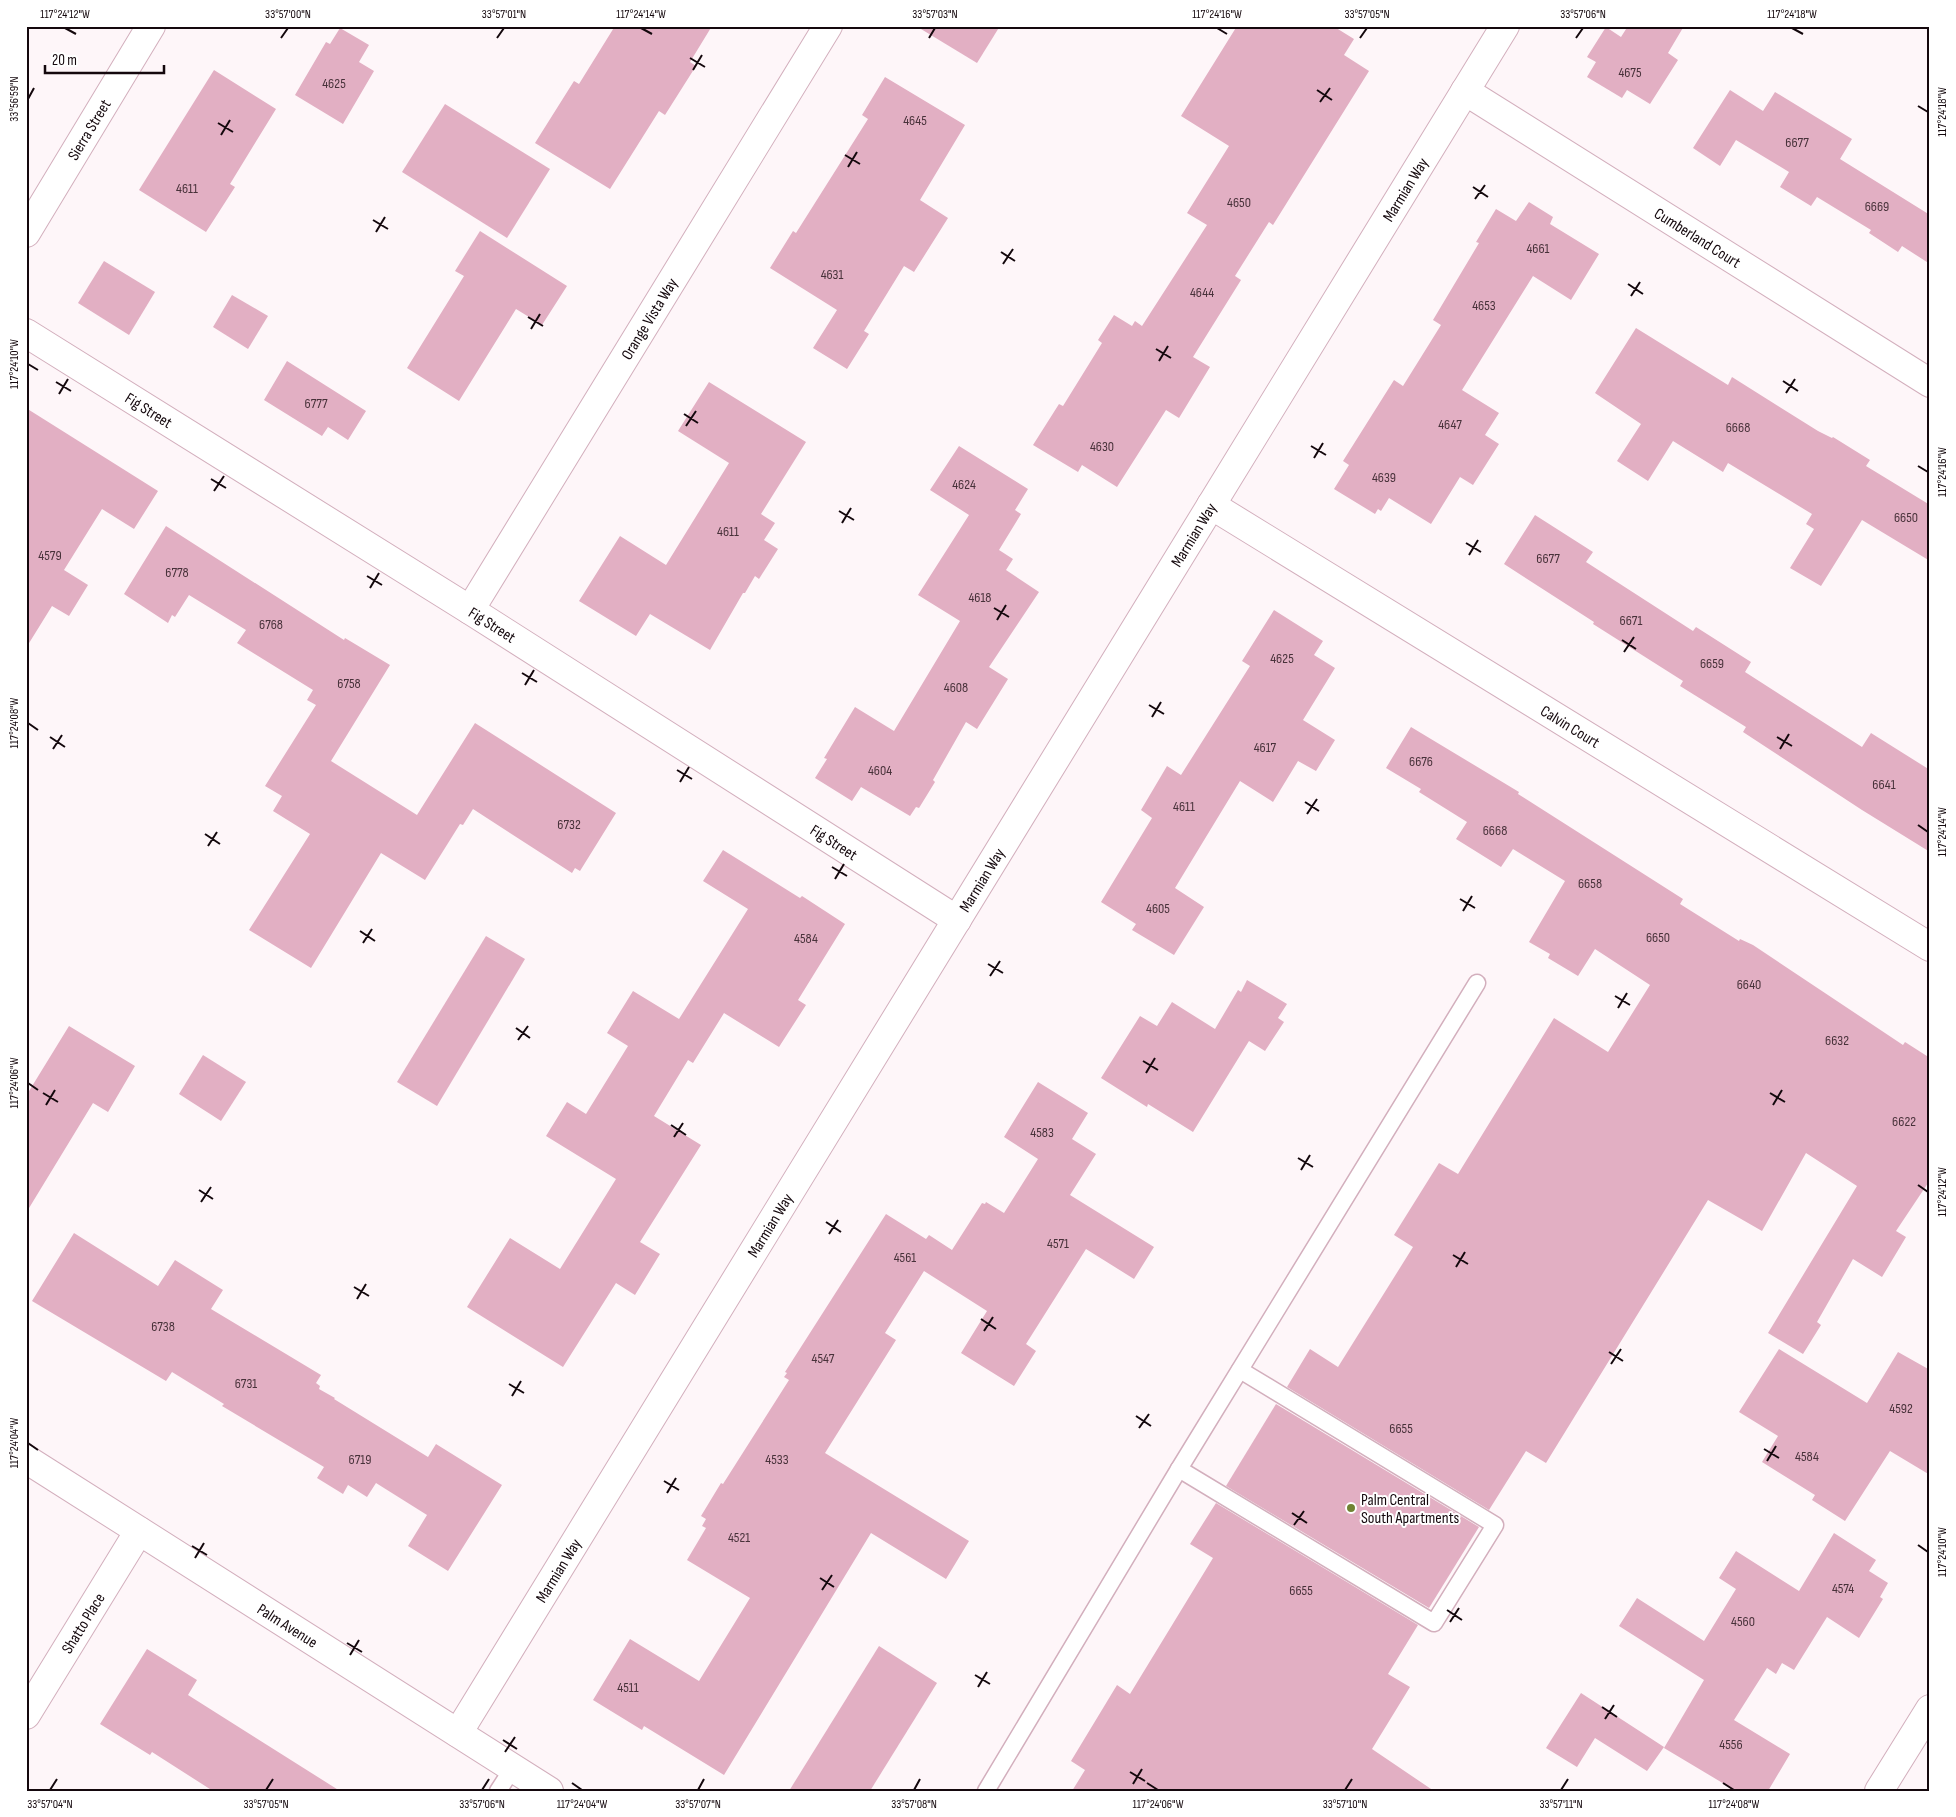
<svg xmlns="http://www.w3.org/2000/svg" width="1956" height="1817" viewBox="0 0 1956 1817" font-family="'Sofia Sans Condensed',sans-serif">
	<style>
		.building { fill: #e2afc3 }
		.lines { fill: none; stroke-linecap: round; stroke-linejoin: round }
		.lane-casing { stroke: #d3afbd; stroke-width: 19 }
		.street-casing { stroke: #d3afbd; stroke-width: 30 }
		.secondary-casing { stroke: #d3afbd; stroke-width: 30 }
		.lane { stroke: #fff; stroke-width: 16 }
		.street { stroke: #fff; stroke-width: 28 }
		.secondary { stroke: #fff; stroke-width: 28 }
		.ticks { fill: none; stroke: #14080d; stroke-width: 2 }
		.poi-dot { fill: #708333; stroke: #fff; stroke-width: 2 }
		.labels { text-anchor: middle; stroke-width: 4; stroke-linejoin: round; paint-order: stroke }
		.number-label { font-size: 14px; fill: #48323a }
		.street-label { font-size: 16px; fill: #14080d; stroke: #fff }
		.poi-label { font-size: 16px; fill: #14080d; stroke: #fff; text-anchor: start }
		.neatline { fill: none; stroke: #14080d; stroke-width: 2 }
		.ticks-label { font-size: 12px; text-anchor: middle; fill: #14080d }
	</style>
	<rect width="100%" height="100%" fill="#fef6f9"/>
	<g class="building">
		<path d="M 615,26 L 712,26 L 690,62 L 696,66 L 665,115 L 659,111 L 610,189 L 535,143 L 574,81 L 579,84 Z"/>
		<path d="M 916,26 L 1000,26 L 977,63 Z"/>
		<path d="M 1237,26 L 1333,26 L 1354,39 L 1344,55 L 1369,71 L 1273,225 L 1269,222 L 1235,276 L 1241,280 L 1193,357 L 1210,367 L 1179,418 L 1166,410 L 1117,487 L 1082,465 L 1078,472 L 1033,445 L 1059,404 L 1063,406 L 1102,343 L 1098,340 L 1114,315 L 1132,326 L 1135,321 L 1142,326 L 1207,225 L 1187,213 L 1229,146 L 1181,116 Z"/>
		<path d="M 1628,26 L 1684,26 L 1668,53 L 1678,60 L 1650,104 L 1627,90 L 1622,98 L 1587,77 L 1596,62 L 1587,57 L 1606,27 L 1621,37 Z"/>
		<path d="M 340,28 L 369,45 L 359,62 L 374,71 L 343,124 L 295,95 L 326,42 L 330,44 Z"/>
		<path d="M 214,70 L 276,109 L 230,184 L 235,187 L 206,232 L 139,190 Z"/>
		<path d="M 885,77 L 965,125 L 920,200 L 948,218 L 914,272 L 904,266 L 864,331 L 869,334 L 847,369 L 813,348 L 837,310 L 770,268 L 793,231 L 796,233 L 868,119 L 862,115 Z"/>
		<path d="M 1730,90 L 1763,111 L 1775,92 L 1852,139 L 1840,159 L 1930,215 L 1930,264 L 1902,246 L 1898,252 L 1869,233 L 1871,230 L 1817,197 L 1811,206 L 1780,187 L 1789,172 L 1736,140 L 1720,166 L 1693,148 Z"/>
		<path d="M 445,104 L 550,169 L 507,238 L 402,172 Z"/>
		<path d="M 1529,202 L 1553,217 L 1550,224 L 1599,254 L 1571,300 L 1533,276 L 1462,390 L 1499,413 L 1485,435 L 1499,444 L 1473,485 L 1460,477 L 1431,524 L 1389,498 L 1381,511 L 1378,509 L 1375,514 L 1334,489 L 1349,465 L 1343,461 L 1394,380 L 1403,386 L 1441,325 L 1433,320 L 1479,243 L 1476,242 L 1496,209 L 1516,221 Z"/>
		<path d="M 480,231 L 567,286 L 542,325 L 516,309 L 459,401 L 407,368 L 464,276 L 455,271 Z"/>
		<path d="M 104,261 L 155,292 L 129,335 L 78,303 Z"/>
		<path d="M 232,295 L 268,316 L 248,349 L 213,327 Z"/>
		<path d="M 1636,328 L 1728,385 L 1732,377 L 1818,431 L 1832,438 L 1833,437 L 1870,460 L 1866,466 L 1930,505 L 1930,561 L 1862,520 L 1821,586 L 1790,568 L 1814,529 L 1806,524 L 1812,514 L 1728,463 L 1723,472 L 1673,441 L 1648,481 L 1617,461 L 1641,424 L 1595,393 Z"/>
		<path d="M 287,361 L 366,411 L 348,440 L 328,427 L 322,436 L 264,400 Z"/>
		<path d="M 709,382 L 806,442 L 761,514 L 775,523 L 764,540 L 778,549 L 759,579 L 755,576 L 745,593 L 743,593 L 710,650 L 650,614 L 636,636 L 579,601 L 620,536 L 666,565 L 729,463 L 678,431 Z"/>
		<path d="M 26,408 L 158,491 L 134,529 L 102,509 L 64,570 L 88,585 L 69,616 L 52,606 L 26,648 Z"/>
		<path d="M 959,446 L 1028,489 L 1015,510 L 1021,514 L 999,550 L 1013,559 L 1006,570 L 1039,592 L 989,667 L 1008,679 L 977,729 L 966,722 L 933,780 L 935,782 L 919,808 L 916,807 L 910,816 L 861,787 L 852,801 L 815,778 L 827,759 L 824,758 L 855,707 L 894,731 L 960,621 L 918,595 L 969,515 L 930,490 Z"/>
		<path d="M 1535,515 L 1593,552 L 1586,562 L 1693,631 L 1696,627 L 1751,662 L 1745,672 L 1862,747 L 1871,733 L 1930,770 L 1930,852 L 1862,810 L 1743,732 L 1746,727 L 1680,686 L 1683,681 L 1593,624 L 1594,622 L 1504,564 Z"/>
		<path d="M 166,526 L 344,640 L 345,638 L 390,665 L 331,761 L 417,815 L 475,723 L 616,813 L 580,871 L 575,868 L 572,873 L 473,809 L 463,825 L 460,824 L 425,880 L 381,853 L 311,968 L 249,930 L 310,834 L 273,811 L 282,796 L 265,786 L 316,705 L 307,700 L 313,690 L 237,643 L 246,630 L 189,595 L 175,617 L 172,615 L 168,623 L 124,594 Z"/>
		<path d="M 1274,610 L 1323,641 L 1314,655 L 1335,668 L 1303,720 L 1335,740 L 1316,771 L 1298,761 L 1273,802 L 1240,781 L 1175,888 L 1204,907 L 1174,955 L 1132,930 L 1136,924 L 1101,902 L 1152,818 L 1141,810 L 1167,766 L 1181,775 L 1250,666 L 1242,661 Z"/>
		<path d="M 1411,727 L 1519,792 L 1518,794 L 1683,899 L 1680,904 L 1739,941 L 1740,939 L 1753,945 L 1903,1045 L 1905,1042 L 1930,1058 L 1930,1180 L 1896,1231 L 1906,1237 L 1882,1277 L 1853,1259 L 1817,1322 L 1821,1325 L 1803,1354 L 1768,1333 L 1857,1186 L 1806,1153 L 1762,1231 L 1708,1200 L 1546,1463 L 1526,1451 L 1489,1510 L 1287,1387 L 1310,1349 L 1338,1367 L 1413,1247 L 1394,1235 L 1439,1163 L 1458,1174 L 1554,1018 L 1608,1052 L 1650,985 L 1595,949 L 1578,976 L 1548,958 L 1550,954 L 1529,942 L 1565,881 L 1513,849 L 1501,867 L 1456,839 L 1467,822 L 1419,792 L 1421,789 L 1386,768 Z"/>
		<path d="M 723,850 L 800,898 L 802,896 L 845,924 L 798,1000 L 806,1005 L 779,1047 L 724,1013 L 693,1063 L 688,1060 L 654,1116 L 701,1145 L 640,1242 L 660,1254 L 635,1295 L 616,1283 L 563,1367 L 467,1307 L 510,1238 L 560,1269 L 616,1179 L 546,1136 L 567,1102 L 586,1114 L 628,1046 L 607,1033 L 633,991 L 679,1019 L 748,909 L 703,881 Z"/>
		<path d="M 486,936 L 525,959 L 437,1106 L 397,1082 Z"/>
		<path d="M 1247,980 L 1287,1004 L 1278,1018 L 1284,1022 L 1265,1051 L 1249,1041 L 1193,1132 L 1148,1104 L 1147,1107 L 1101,1078 L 1140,1016 L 1157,1026 L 1172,1002 L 1215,1029 L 1238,990 L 1241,992 Z"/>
		<path d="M 69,1026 L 135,1066 L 108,1112 L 93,1103 L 26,1213 L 26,1096 Z"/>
		<path d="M 203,1055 L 246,1082 L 221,1121 L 179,1094 Z"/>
		<path d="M 1038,1082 L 1088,1113 L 1072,1139 L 1096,1154 L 1070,1195 L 1154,1247 L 1134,1279 L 1086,1249 L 1026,1344 L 1036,1351 L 1014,1386 L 961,1353 L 987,1311 L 924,1271 L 885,1333 L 896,1340 L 825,1453 L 969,1541 L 946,1579 L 871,1533 L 724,1775 L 644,1726 L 642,1730 L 593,1700 L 630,1639 L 699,1681 L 750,1598 L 687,1560 L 706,1528 L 702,1526 L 706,1519 L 701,1516 L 721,1483 L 723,1484 L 789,1380 L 784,1377 L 787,1373 L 785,1372 L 886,1214 L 926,1239 L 929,1235 L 952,1250 L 982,1203 L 985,1204 L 986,1202 L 1004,1213 L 1038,1159 L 1004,1137 Z"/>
		<path d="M 74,1233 L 158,1286 L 175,1260 L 223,1290 L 211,1309 L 321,1375 L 316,1383 L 320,1386 L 319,1389 L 335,1398 L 334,1399 L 428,1457 L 436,1444 L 502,1485 L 448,1571 L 408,1546 L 427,1515 L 376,1483 L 367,1497 L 348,1485 L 343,1494 L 317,1478 L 324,1467 L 222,1406 L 224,1404 L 172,1372 L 166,1381 L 32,1301 Z"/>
		<path d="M 1779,1349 L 1867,1403 L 1898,1352 L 1930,1370 L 1930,1475 L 1890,1451 L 1845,1521 L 1812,1500 L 1815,1495 L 1762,1462 L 1778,1436 L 1739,1412 Z"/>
		<path d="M 1276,1404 L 1479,1527 L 1429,1608 L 1226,1486 Z"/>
		<path d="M 1216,1503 L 1418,1625 L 1388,1674 L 1410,1687 L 1372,1749 L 1434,1791 L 1072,1791 L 1085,1770 L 1071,1761 L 1117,1685 L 1130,1694 L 1213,1558 L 1190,1544 Z"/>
		<path d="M 1834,1533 L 1876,1560 L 1869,1571 L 1888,1583 L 1880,1597 L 1883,1599 L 1859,1638 L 1827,1617 L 1794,1670 L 1782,1663 L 1776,1674 L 1767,1668 L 1734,1720 L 1790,1754 L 1768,1791 L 1736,1791 L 1664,1748 L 1704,1680 L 1619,1626 L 1637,1598 L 1704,1641 L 1736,1589 L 1719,1578 L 1736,1551 L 1799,1591 Z"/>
		<path d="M 879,1646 L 937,1683 L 870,1791 L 789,1791 Z"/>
		<path d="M 147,1649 L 197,1680 L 188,1695 L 340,1791 L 213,1791 L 152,1752 L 150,1755 L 100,1724 Z"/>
		<path d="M 1581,1693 L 1664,1747 L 1647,1771 L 1595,1738 L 1577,1767 L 1546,1748 Z"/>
	</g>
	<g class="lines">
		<defs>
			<g id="lane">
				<path d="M 1179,1469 L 1434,1623 L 1495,1525 L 1240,1370"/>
				<path d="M 498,1791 L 513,1768"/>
				<path d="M 986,1791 L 1179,1469 L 1477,983"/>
			</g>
			<g id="street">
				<path id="s1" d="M 1465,91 L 1930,383"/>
				<path id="s2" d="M 26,333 L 470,610 L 957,920"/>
				<path id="s3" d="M 1211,505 L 1930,947"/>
				<path id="s4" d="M 470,610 L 828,26"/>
				<path id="s5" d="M 26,1715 L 139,1531"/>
				<path id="s6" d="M 458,1733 L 1505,26"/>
			</g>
			<g id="secondary">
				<path id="s7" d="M 26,233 L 151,26"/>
				<path id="s8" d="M 26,1459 L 549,1791"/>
				<path d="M 1879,1791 L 1930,1709"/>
			</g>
		</defs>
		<use href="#lane" class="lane-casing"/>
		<use href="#street" class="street-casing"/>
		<use href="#secondary" class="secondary-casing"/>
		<use href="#lane" class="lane"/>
		<use href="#street" class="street"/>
		<use href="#secondary" class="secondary"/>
	</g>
	<path class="ticks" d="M 65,28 L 76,34M 641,28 L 652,34M 1217,28 L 1227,34M 1792,28 L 1803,34M 281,38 L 288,28M 497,38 L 504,28M 929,38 L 935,28M 1360,38 L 1367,28M 1576,38 L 1583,28M 690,58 L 705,67M 693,70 L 702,55M 1317,90 L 1332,100M 28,99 L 34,88M 1320,102 L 1330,88M 1918,106 L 1928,112M 218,123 L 233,132M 221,135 L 230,120M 845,155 L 860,164M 848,167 L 857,152M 1473,187 L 1488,197M 1475,199 L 1485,185M 373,220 L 388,229M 376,232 L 385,217M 1001,252 L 1015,261M 1003,264 L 1013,249M 1628,284 L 1643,294M 1631,296 L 1640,282M 528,317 L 543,326M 531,329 L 540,314M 1156,349 L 1171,358M 1159,361 L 1168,346M 28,364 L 38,370M 1783,381 L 1798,391M 56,382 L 71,391M 1786,393 L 1795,379M 59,394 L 68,379M 684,414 L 698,423M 686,426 L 696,411M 1311,446 L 1326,455M 1314,458 L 1323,443M 1918,466 L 1928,472M 211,479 L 226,488M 214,491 L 224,476M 839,511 L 854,520M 842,523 L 851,508M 1466,543 L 1481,552M 1469,555 L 1478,540M 367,576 L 382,585M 370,588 L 379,573M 994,608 L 1009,617M 997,620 L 1006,605M 1622,640 L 1636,649M 1624,652 L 1634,637M 522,673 L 537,682M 525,685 L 534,670M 1149,705 L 1164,714M 1152,717 L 1161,702M 28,723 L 38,730M 50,737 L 65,747M 1777,737 L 1792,746M 53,749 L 62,735M 1780,749 L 1789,734M 677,770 L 692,779M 680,782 L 689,767M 1305,802 L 1319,811M 1307,814 L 1317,799M 1918,825 L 1928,832M 205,834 L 220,844M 208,846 L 217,832M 832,867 L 847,876M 835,879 L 844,864M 1460,899 L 1475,908M 1463,911 L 1472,896M 360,931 L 375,941M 363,943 L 372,929M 988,964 L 1003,973M 990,976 L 1000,961M 1615,996 L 1630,1005M 1618,1008 L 1627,993M 516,1028 L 530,1038M 518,1040 L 528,1026M 1143,1061 L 1158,1070M 1146,1073 L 1155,1058M 28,1083 L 38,1090M 43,1093 L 58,1102M 1770,1093 L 1785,1102M 46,1105 L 55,1090M 1773,1105 L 1782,1090M 671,1125 L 686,1135M 674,1137 L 683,1123M 1298,1158 L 1313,1167M 1301,1170 L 1310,1155M 1918,1185 L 1928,1192M 199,1190 L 213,1199M 201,1202 L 211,1187M 826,1222 L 841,1232M 829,1234 L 838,1220M 1453,1255 L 1468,1264M 1456,1267 L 1465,1252M 354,1287 L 369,1296M 357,1299 L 366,1284M 981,1319 L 996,1329M 984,1331 L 993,1317M 1609,1352 L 1623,1361M 1611,1364 L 1621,1349M 509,1384 L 524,1393M 512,1396 L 521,1381M 1136,1416 L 1151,1426M 1139,1428 L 1149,1414M 28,1443 L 38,1450M 1764,1449 L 1779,1458M 1767,1461 L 1776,1446M 664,1481 L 679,1490M 667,1493 L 676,1478M 1292,1513 L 1307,1523M 1294,1525 L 1304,1511M 1918,1545 L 1928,1552M 192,1546 L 207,1555M 195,1558 L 204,1543M 820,1578 L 834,1587M 822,1590 L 832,1575M 1447,1610 L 1462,1620M 1450,1622 L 1459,1608M 347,1643 L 362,1652M 350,1655 L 359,1640M 975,1675 L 990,1684M 978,1687 L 987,1672M 1602,1707 L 1617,1717M 1605,1719 L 1614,1705M 503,1740 L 517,1749M 505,1752 L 515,1737M 1130,1772 L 1145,1781M 572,1783 L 582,1790M 1147,1783 L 1158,1790M 1723,1783 L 1734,1790M 1133,1784 L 1142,1769M 50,1790 L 57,1779M 266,1790 L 273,1779M 482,1790 L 489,1779M 698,1790 L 704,1779M 914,1790 L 920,1779M 1345,1790 L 1352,1779M 1561,1790 L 1568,1779"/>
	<circle class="poi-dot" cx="1351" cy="1508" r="5"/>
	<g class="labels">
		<g class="number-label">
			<text x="1630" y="77">4675</text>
			<text x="334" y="88">4625</text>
			<text x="915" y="125">4645</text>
			<text x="1797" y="147">6677</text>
			<text x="187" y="193">4611</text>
			<text x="1239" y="207">4650</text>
			<text x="1877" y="211">6669</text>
			<text x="1538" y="253">4661</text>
			<text x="832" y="279">4631</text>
			<text x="1202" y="297">4644</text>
			<text x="1484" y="310">4653</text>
			<text x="316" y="408">6777</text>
			<text x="1450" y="429">4647</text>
			<text x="1738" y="432">6668</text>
			<text x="1102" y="451">4630</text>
			<text x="1384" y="482">4639</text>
			<text x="964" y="489">4624</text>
			<text x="1906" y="522">6650</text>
			<text x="728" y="536">4611</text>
			<text x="50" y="560">4579</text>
			<text x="1548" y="563">6677</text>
			<text x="177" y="577">6778</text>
			<text x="980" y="602">4618</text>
			<text x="1631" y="625">6671</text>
			<text x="271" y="629">6768</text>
			<text x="1282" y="663">4625</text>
			<text x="1712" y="668">6659</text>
			<text x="349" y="688">6758</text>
			<text x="956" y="692">4608</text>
			<text x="1265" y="752">4617</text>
			<text x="1421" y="766">6676</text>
			<text x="880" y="775">4604</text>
			<text x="1884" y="789">6641</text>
			<text x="1184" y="811">4611</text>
			<text x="569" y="829">6732</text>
			<text x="1495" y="835">6668</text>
			<text x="1590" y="888">6658</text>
			<text x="1158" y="913">4605</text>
			<text x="1658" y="942">6650</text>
			<text x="806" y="943">4584</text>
			<text x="1749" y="989">6640</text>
			<text x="1837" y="1045">6632</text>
			<text x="1904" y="1126">6622</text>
			<text x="1042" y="1137">4583</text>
			<text x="1058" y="1248">4571</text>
			<text x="905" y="1262">4561</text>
			<text x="163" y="1331">6738</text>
			<text x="823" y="1363">4547</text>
			<text x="246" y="1388">6731</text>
			<text x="1901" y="1413">4592</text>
			<text x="1401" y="1433">6655</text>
			<text x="1807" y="1461">4584</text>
			<text x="360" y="1464">6719</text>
			<text x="777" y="1464">4533</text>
			<text x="739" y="1542">4521</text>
			<text x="1843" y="1593">4574</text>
			<text x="1301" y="1595">6655</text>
			<text x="1743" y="1626">4560</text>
			<text x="628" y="1692">4511</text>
			<text x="1731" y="1749">4556</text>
		</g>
		<g class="street-label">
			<text dy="6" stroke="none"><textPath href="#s7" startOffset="121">Sierra Street</textPath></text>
			<text dy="6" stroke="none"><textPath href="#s6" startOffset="1811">Marmian Way</textPath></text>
			<text dy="6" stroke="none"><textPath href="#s1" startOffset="275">Cumberland Court</textPath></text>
			<text dy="6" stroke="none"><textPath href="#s4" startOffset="342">Orange Vista Way</textPath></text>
			<text dy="6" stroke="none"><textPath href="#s2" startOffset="145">Fig Street</textPath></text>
			<text dy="6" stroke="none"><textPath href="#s6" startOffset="1406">Marmian Way</textPath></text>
			<text dy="6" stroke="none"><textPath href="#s2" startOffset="550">Fig Street</textPath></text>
			<text dy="6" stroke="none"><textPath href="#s3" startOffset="422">Calvin Court</textPath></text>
			<text dy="6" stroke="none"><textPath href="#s2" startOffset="955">Fig Street</textPath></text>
			<text dy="6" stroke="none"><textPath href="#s6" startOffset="1001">Marmian Way</textPath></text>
			<text dy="6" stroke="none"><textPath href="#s6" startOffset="596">Marmian Way</textPath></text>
			<text dy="6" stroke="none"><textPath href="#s6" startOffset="191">Marmian Way</textPath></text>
			<text dy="6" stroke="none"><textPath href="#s5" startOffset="108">Shatto Place</textPath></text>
			<text dy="6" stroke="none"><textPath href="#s8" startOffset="310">Palm Avenue</textPath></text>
		</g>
		<g class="poi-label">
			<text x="1361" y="1505">Palm Central<tspan x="1361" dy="18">South Apartments</tspan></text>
		</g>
	</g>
	<rect width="1956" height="1817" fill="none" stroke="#ffffff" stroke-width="55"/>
	<path d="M45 65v8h119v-8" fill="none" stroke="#14080d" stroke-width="2.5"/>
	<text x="52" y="65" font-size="15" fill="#14080d" stroke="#ffffff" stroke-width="4" paint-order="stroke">20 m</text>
	<rect x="28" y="28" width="1900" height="1762" class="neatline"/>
	<g class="ticks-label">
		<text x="65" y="18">117°24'12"W</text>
		<text x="288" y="18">33°57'00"N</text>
		<text x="504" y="18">33°57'01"N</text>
		<text x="641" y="18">117°24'14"W</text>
		<text x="935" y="18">33°57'03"N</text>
		<text x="1217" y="18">117°24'16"W</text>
		<text x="1367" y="18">33°57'05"N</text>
		<text x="1583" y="18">33°57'06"N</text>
		<text x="1792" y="18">117°24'18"W</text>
		<text transform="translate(14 99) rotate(-90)" y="4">33°56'59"N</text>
		<text transform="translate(1942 112) rotate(-90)" y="4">117°24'18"W</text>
		<text transform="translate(14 364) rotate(-90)" y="4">117°24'10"W</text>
		<text transform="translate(1942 472) rotate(-90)" y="4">117°24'16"W</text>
		<text transform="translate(14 723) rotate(-90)" y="4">117°24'08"W</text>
		<text transform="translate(1942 832) rotate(-90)" y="4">117°24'14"W</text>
		<text transform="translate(14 1083) rotate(-90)" y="4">117°24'06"W</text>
		<text transform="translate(1942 1192) rotate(-90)" y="4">117°24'12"W</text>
		<text transform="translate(14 1443) rotate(-90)" y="4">117°24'04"W</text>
		<text transform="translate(1942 1552) rotate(-90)" y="4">117°24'10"W</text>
		<text x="50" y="1808">33°57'04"N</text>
		<text x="266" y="1808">33°57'05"N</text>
		<text x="482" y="1808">33°57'06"N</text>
		<text x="582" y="1808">117°24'04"W</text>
		<text x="698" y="1808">33°57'07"N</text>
		<text x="914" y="1808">33°57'08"N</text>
		<text x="1158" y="1808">117°24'06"W</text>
		<text x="1345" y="1808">33°57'10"N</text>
		<text x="1561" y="1808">33°57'11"N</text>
		<text x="1734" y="1808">117°24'08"W</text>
	</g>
</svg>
